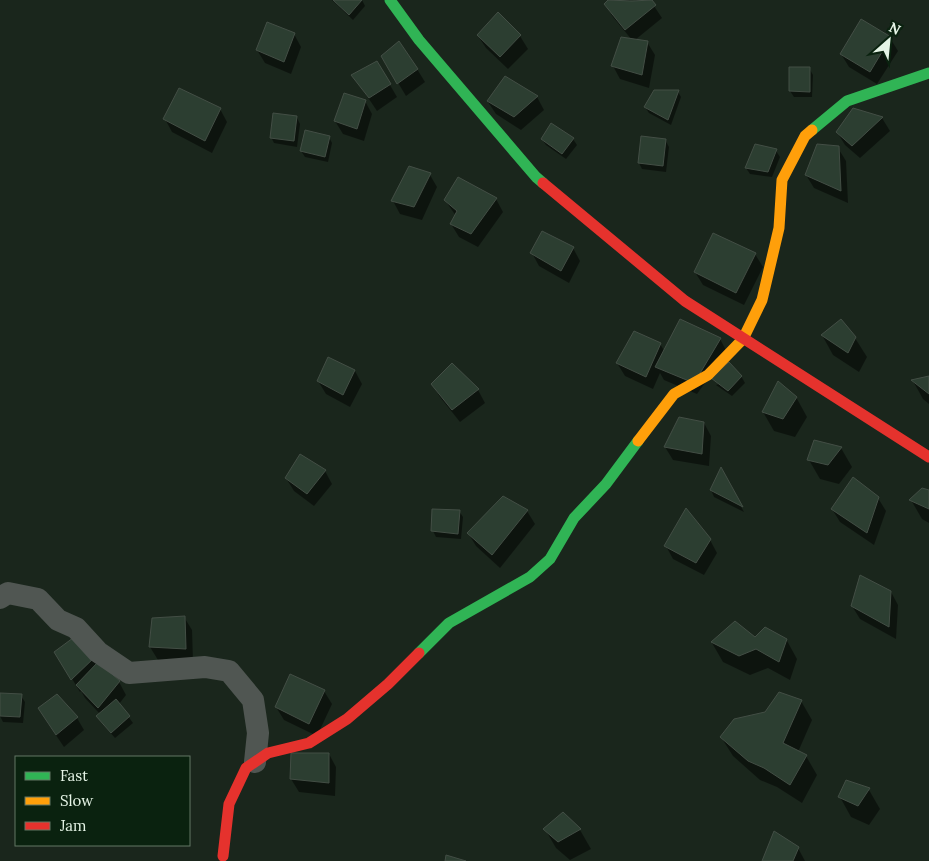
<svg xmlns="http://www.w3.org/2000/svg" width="929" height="861" viewBox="0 0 929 861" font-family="Lora,serif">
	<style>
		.shadow { fill: #0007 }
		.building { fill: #2c3e31; stroke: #434e45 }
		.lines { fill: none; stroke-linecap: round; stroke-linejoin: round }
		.street { stroke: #505652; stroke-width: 22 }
		.fast { stroke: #30b455; stroke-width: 11 }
		.slow { stroke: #ff9f0a; stroke-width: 11 }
		.jam { stroke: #e5322d; stroke-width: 11 }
	</style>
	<rect width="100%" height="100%" fill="#1a261c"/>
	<g class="shadow">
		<path d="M 332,0 L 362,0 L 365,6 L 353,20 Z"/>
		<path d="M 610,0 L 630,0 L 632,3 L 636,0 L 650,0 L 662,18 L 635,40 L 647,42 L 655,55 L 649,88 L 620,79 L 613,66 L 632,40 L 613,17 L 605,4 Z"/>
		<path d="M 498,14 L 520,36 L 528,49 L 508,69 L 486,48 L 478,36 Z"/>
		<path d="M 294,34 L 301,47 L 291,74 L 265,63 L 257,50 Z"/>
		<path d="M 890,38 L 898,51 L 877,84 L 849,67 L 841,54 Z"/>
		<path d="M 382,56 L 417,69 L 425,82 L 406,96 Z"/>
		<path d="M 377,63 L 397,97 L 377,111 L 353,75 Z"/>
		<path d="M 809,68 L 813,75 L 812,97 L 794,97 L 790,91 Z"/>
		<path d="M 505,77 L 537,97 L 544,110 L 521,130 L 496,114 L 488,102 Z"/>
		<path d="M 678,92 L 681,97 L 671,125 L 649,113 L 645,107 Z"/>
		<path d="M 365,101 L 372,114 L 364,141 L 343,134 L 335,121 Z"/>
		<path d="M 220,109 L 227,122 L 212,153 L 172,132 L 165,119 Z"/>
		<path d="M 854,109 L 882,118 L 890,131 L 860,158 L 845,145 L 837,132 Z"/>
		<path d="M 297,118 L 300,124 L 297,147 L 274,143 L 271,137 Z"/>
		<path d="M 329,137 L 332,143 L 328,162 L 305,157 L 301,151 Z"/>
		<path d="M 542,139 L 573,139 L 577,145 L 566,159 L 546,145 Z"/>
		<path d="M 665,140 L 669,147 L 666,172 L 642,169 L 639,163 Z"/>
		<path d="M 756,146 L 776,151 L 780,157 L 772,177 L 750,174 L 746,168 Z"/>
		<path d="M 838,148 L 846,161 L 848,203 L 814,188 L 806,175 Z"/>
		<path d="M 430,175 L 437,187 L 422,220 L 400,214 L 393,201 Z"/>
		<path d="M 496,199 L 503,212 L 478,247 L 459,237 L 451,224 L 456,216 L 445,200 Z"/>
		<path d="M 573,248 L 580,261 L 569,283 L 539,266 L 532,253 Z"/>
		<path d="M 755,254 L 763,267 L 744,305 L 703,285 L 695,272 Z"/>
		<path d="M 822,335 L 855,338 L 867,357 L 859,372 L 833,355 Z"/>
		<path d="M 720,339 L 727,352 L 697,394 L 664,380 L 660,373 L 653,389 L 625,376 L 617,363 L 660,344 L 665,352 Z"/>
		<path d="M 329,359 L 355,371 L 362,384 L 350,407 L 326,394 L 318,381 Z"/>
		<path d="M 452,365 L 478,390 L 485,403 L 460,422 L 440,397 L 432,384 Z"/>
		<path d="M 741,376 L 745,383 L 732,396 L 716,385 Z"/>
		<path d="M 929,377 L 929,404 L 923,399 L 913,381 Z"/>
		<path d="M 796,397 L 807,417 L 795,437 L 774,431 L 763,412 Z"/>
		<path d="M 680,418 L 704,423 L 711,436 L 709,466 L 673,460 L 665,447 Z"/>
		<path d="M 815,442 L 841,448 L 852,467 L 839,484 L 820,479 L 809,460 Z"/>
		<path d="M 721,470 L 744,512 L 714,497 L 711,490 Z"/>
		<path d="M 325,471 L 332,484 L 314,506 L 294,491 L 286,478 Z"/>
		<path d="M 929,492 L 929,523 L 922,519 L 911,500 Z"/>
		<path d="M 503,498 L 527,511 L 535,524 L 500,568 L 476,546 L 468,533 Z"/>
		<path d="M 878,498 L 886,511 L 874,545 L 840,522 L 832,509 Z"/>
		<path d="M 459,511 L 463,517 L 461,539 L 436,537 L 433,531 Z"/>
		<path d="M 710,540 L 717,553 L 704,575 L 673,559 L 666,546 Z"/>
		<path d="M 891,592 L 898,605 L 896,639 L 860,619 L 852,606 Z"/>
		<path d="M 184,617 L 192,630 L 193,662 L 158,660 L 150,647 Z"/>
		<path d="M 735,623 L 755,639 L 786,639 L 797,659 L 790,680 L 768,668 L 750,675 L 723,662 L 712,643 Z"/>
		<path d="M 76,637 L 119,682 L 126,695 L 119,704 L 133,723 L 115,738 L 101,722 L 98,716 L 100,714 L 85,698 L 81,691 L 80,692 L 56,652 Z"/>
		<path d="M 324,691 L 332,704 L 317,736 L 284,720 L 276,707 Z"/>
		<path d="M 21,696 L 25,702 L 23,723 L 3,722 L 0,716 L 0,708 Z"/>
		<path d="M 801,701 L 812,720 L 798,752 L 806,756 L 817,775 L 802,803 L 777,787 L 760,780 L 733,756 L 721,737 L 766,713 Z"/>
		<path d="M 77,718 L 84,730 L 64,747 L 47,722 Z"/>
		<path d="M 329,754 L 336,767 L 335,796 L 299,792 L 291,779 Z"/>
		<path d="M 847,781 L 869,790 L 880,809 L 869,825 L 851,817 L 840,797 Z"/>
		<path d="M 563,814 L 580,830 L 591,849 L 570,860 L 556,848 L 545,829 Z"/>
		<path d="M 798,848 L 805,861 L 764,861 Z"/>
	</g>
	<g class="building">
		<path d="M 333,0 L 362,0 L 349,15 Z"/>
		<path d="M 608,0 L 632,1 L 652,0 L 656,5 L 625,30 L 604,4 Z"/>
		<path d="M 498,12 L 521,35 L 500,57 L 477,35 Z"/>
		<path d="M 861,19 L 891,37 L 870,72 L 840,54 Z"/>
		<path d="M 267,22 L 295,33 L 284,62 L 256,50 Z"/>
		<path d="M 621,37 L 648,41 L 642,75 L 611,66 Z"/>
		<path d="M 399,41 L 418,69 L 397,84 L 381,56 Z"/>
		<path d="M 377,61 L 391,84 L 369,98 L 351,75 Z"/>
		<path d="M 789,67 L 810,67 L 810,92 L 789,91 Z"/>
		<path d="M 505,76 L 538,96 L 514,117 L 487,101 Z"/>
		<path d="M 179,88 L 221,108 L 205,141 L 163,119 Z"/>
		<path d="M 654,90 L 679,90 L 668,120 L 644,107 Z"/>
		<path d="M 344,93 L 366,100 L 357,129 L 334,121 Z"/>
		<path d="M 853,108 L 883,117 L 852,146 L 836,132 Z"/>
		<path d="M 273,113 L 297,116 L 294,141 L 270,138 Z"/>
		<path d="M 551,123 L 574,138 L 562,154 L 541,139 Z"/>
		<path d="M 305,130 L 330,136 L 325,157 L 300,151 Z"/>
		<path d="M 641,136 L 666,139 L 663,166 L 638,163 Z"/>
		<path d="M 755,144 L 777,149 L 768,172 L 745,168 Z"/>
		<path d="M 817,144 L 839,146 L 841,191 L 805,175 Z"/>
		<path d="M 409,166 L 431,173 L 414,207 L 391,201 Z"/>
		<path d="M 458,177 L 497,198 L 471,234 L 450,224 L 457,211 L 444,200 Z"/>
		<path d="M 542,231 L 574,247 L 561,271 L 530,253 Z"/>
		<path d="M 713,233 L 756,253 L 736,293 L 694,272 Z"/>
		<path d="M 680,319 L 721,338 L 699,375 L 689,381 L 655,367 Z"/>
		<path d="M 841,319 L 856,337 L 848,353 L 821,335 Z"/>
		<path d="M 634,331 L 661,343 L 646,377 L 616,363 Z"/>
		<path d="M 328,357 L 355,370 L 343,395 L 317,381 Z"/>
		<path d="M 729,362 L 742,376 L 728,391 L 711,378 Z"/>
		<path d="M 452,363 L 479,389 L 452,410 L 431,384 Z"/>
		<path d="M 929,376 L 929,394 L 911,380 Z"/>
		<path d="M 778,381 L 797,397 L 783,419 L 762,412 Z"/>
		<path d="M 679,417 L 704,422 L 702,454 L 664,447 Z"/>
		<path d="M 814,440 L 842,447 L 828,465 L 807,460 Z"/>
		<path d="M 300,454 L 326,470 L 307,494 L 285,478 Z"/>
		<path d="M 721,467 L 743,507 L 710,490 Z"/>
		<path d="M 853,477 L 879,497 L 867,533 L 831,509 Z"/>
		<path d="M 922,488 L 929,490 L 929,509 L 909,500 Z"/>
		<path d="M 503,496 L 528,510 L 492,555 L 467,533 Z"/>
		<path d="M 686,508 L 711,539 L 696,563 L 664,546 Z"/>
		<path d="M 432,509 L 460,510 L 458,534 L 431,531 Z"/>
		<path d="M 860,575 L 891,591 L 889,627 L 851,606 Z"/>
		<path d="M 185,616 L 186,649 L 149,647 L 152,618 Z"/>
		<path d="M 735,621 L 755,637 L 765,627 L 787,639 L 779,662 L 756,649 L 739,656 L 711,642 Z"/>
		<path d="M 77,635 L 96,656 L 71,680 L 54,652 Z"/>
		<path d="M 98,662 L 120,681 L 98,708 L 76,685 Z"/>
		<path d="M 290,674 L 325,690 L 309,724 L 275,707 Z"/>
		<path d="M 779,692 L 802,700 L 783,743 L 807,755 L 790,785 L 764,768 L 748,761 L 720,737 L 734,719 L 765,712 Z"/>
		<path d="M 0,693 L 22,694 L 20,717 L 0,716 Z"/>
		<path d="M 57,694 L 78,717 L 56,735 L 38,708 Z"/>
		<path d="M 116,699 L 130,716 L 111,733 L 96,716 Z"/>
		<path d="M 291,753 L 329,753 L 329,783 L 290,779 Z"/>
		<path d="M 846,780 L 870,788 L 858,806 L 838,797 Z"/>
		<path d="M 563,812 L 581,829 L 558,842 L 543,829 Z"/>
		<path d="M 774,831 L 799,847 L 793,861 L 762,861 Z"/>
		<path d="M 446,855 L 466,861 L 445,861 Z"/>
	</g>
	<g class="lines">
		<path class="street" d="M 0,598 L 8,593 L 38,599 L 58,620 L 76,628 L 98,652 L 129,673 L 205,667 L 229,671 L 253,700 L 258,733 L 255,762"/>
		<g class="fast">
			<path d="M 390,0 L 419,40 L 536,177 L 543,183"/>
			<path d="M 812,130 L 847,101 L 929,73"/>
			<path d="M 419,653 L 449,623 L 530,577 L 550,559 L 574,518 L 606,484 L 638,441"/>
		</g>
		<path class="slow" d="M 638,441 L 674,394 L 708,375 L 743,339 L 762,300 L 779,228 L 782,180 L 805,136 L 812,130"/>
		<g class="jam">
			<path d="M 543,183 L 685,301 L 929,457"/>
			<path d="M 223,856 L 229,804 L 246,768 L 268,753 L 309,743 L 347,719 L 388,684 L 419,653"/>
		</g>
	</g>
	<rect x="15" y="756" width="175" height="90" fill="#0a220f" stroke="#627665"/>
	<rect x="25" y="772" width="25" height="8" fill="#30b455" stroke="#627665"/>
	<text x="60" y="781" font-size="15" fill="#e5f4e6">Fast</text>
	<rect x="25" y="797" width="25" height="8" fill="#ff9f0a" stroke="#627665"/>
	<text x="60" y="806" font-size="15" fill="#e5f4e6">Slow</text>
	<rect x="25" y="822" width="25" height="8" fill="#e5322d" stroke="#627665"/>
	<text x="60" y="831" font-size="15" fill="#e5f4e6">Jam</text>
	<g transform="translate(889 40) rotate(27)" stroke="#0a220f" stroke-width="4" paint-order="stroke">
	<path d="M0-4L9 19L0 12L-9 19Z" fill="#e5f4e6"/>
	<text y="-8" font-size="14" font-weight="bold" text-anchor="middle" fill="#e5f4e6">N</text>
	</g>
</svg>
